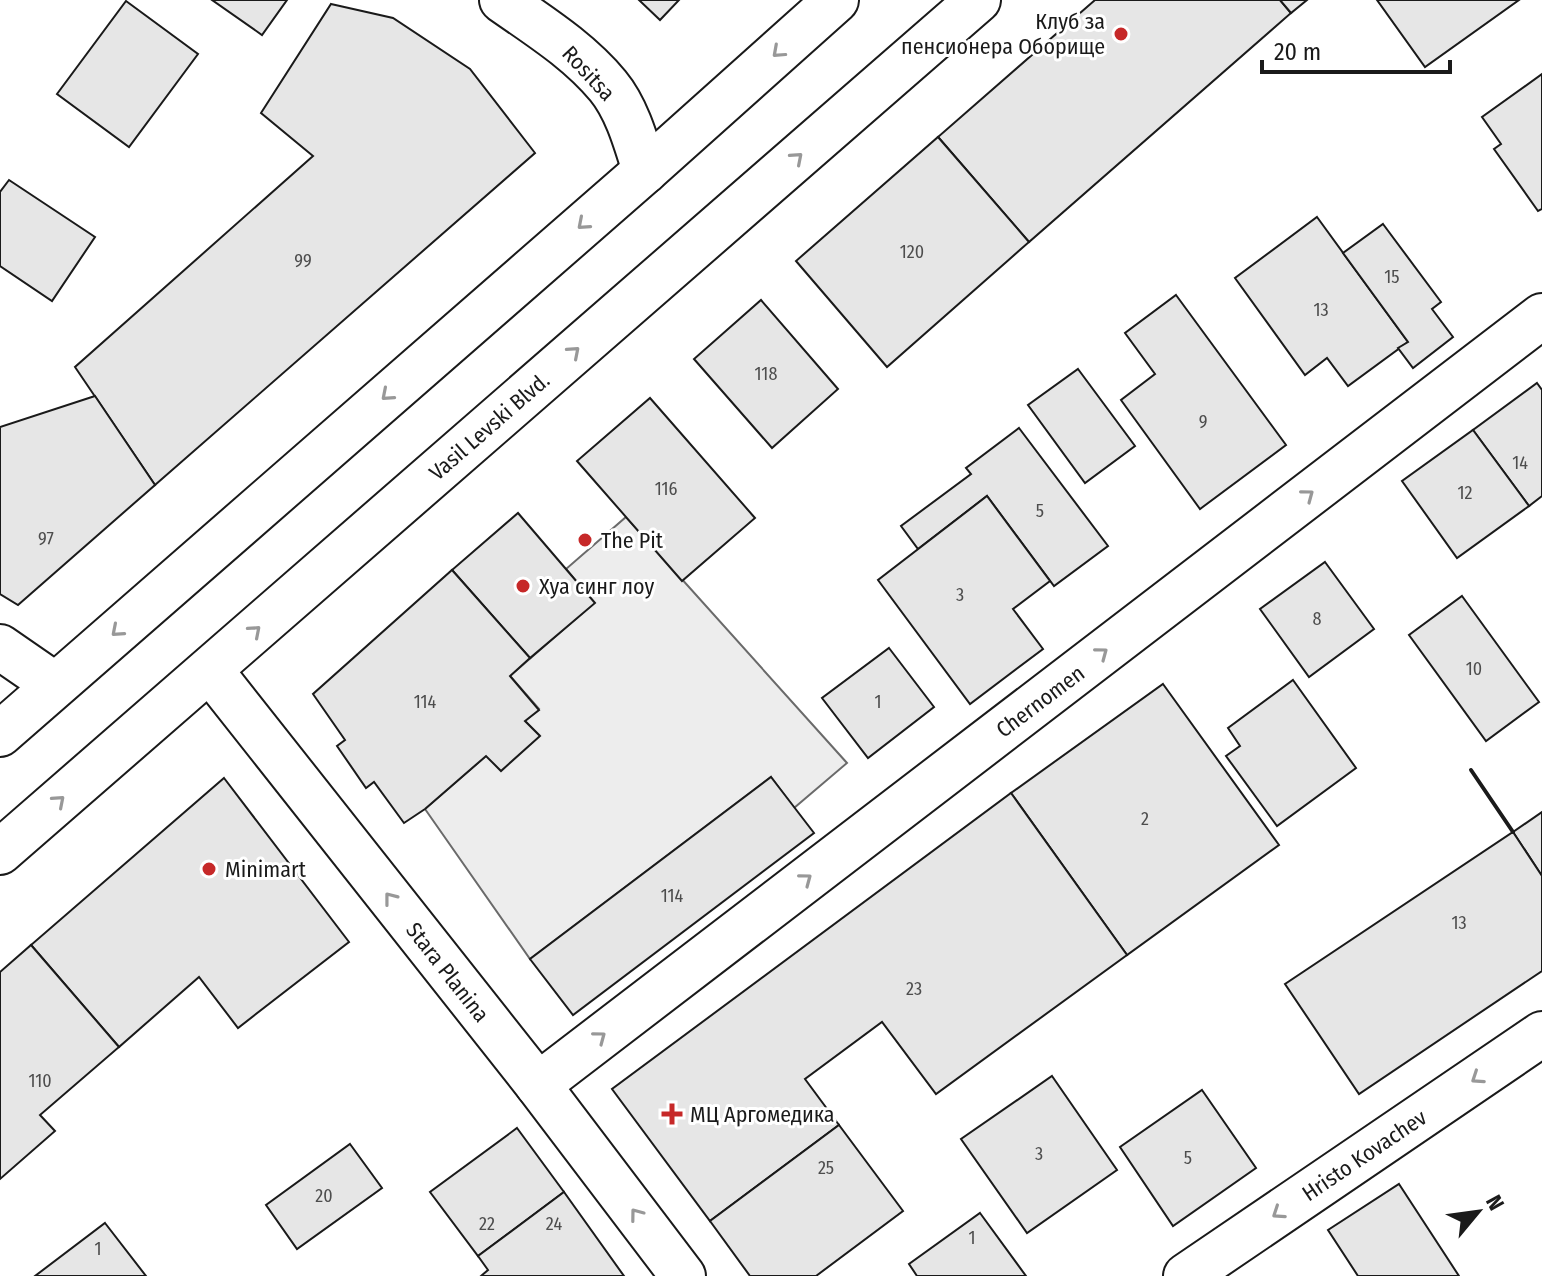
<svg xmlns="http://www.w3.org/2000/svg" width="1542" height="1276" viewBox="0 0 1542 1276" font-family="'Fira Sans Condensed',sans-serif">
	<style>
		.parking { fill: #ededed; stroke: #6a6a6a; stroke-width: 2 }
		.building { fill: #e6e6e6; stroke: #1a1a1a; stroke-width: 2 }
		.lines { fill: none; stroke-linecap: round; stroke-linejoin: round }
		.minor-casing { stroke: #1a1a1a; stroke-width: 48 }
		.major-casing { stroke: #1a1a1a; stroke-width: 48 }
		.minor { stroke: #fff; stroke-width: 44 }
		.major { stroke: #fff; stroke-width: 44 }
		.wall { stroke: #1a1a1a; stroke-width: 4 }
		.oneway { stroke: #989898 }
		.poi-dot { fill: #c62828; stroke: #fff; stroke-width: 3 }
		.labels { text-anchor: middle; stroke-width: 6; stroke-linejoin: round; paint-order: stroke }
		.number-label { font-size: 18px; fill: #4d4d4d }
		.poi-label { font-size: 22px; fill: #1a1a1a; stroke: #fff; text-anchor: start }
		.street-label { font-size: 22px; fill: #1a1a1a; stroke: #fff }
	</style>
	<rect width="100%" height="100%" fill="#fff"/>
	<path class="parking" d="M 626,517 L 847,763 L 794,808 L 771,777 L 530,959 L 425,809 L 486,756 L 539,735 L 525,721 L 539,709 L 510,676 L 594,603 L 566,569 Z"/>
	<g class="building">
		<path d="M 212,0 L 287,0 L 262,35 Z"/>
		<path d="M 639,0 L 679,0 L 660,20 Z"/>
		<path d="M 1095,0 L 1280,0 L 1291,13 L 1029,242 L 938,137 Z"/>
		<path d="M 1280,0 L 1307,0 L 1291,13 Z"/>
		<path d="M 1377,0 L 1519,0 L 1425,67 Z"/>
		<path d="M 126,1 L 198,54 L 129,147 L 57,94 Z"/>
		<path d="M 331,4 L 393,18 L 470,69 L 535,153 L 155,485 L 75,367 L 313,156 L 261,113 Z"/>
		<path d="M 1542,74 L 1542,209 L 1538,211 L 1494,149 L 1501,144 L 1482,117 Z"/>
		<path d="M 938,137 L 1029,242 L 887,367 L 796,261 Z"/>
		<path d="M 9,180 L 95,237 L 52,301 L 0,266 L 0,192 Z"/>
		<path d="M 1317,217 L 1408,342 L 1348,386 L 1327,358 L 1305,375 L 1235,278 Z"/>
		<path d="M 1383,224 L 1441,302 L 1432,309 L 1453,337 L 1413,368 L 1398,348 L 1408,342 L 1343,253 Z"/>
		<path d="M 1176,295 L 1286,445 L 1200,509 L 1121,400 L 1155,374 L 1125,333 Z"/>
		<path d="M 761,300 L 838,389 L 772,448 L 694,359 Z"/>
		<path d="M 1078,369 L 1135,446 L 1085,483 L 1028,405 Z"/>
		<path d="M 1537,383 L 1542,390 L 1542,496 L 1529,506 L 1473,430 Z"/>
		<path d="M 95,396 L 155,485 L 18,605 L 0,594 L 0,427 Z"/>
		<path d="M 650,398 L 755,518 L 682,581 L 577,461 Z"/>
		<path d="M 1019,428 L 1108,546 L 1054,586 L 987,496 L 918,549 L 901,526 L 971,474 L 966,468 Z"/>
		<path d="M 1473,430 L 1529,506 L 1457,558 L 1402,481 Z"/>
		<path d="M 987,496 L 1050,581 L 1013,609 L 1043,649 L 970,704 L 878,580 Z"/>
		<path d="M 518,513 L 595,603 L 530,658 L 452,570 Z"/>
		<path d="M 1325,562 L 1374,629 L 1309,677 L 1260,609 Z"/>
		<path d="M 452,570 L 530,658 L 510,676 L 539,710 L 525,721 L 540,736 L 501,771 L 486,756 L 425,809 L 404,823 L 374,782 L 366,788 L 337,746 L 345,740 L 313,694 Z"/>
		<path d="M 1462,596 L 1539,702 L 1486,741 L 1409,635 Z"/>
		<path d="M 889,648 L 934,707 L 868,758 L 822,698 Z"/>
		<path d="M 1293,680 L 1356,768 L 1277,826 L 1226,756 L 1240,746 L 1228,728 Z"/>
		<path d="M 1163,684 L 1279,845 L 1127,955 L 1011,793 Z"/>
		<path d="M 771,777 L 814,833 L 573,1015 L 530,959 Z"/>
		<path d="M 224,778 L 349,942 L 238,1028 L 199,977 L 119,1047 L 31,945 Z"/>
		<path d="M 1011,793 L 1127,955 L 936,1094 L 882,1022 L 805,1079 L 839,1125 L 710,1221 L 612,1089 Z"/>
		<path d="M 1542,812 L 1542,876 L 1513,832 Z"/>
		<path d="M 1513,832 L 1542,876 L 1542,971 L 1359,1094 L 1285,984 Z"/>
		<path d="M 31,945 L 119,1047 L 40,1115 L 55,1131 L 0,1179 L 0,972 Z"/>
		<path d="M 1052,1076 L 1117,1170 L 1027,1233 L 961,1139 Z"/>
		<path d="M 1202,1090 L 1256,1168 L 1173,1226 L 1120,1147 Z"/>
		<path d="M 839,1125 L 903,1211 L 816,1276 L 750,1276 L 710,1221 Z"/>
		<path d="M 517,1128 L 564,1192 L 478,1256 L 430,1192 Z"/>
		<path d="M 350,1144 L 382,1188 L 297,1249 L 266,1205 Z"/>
		<path d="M 1399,1184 L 1459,1276 L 1358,1276 L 1328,1230 Z"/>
		<path d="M 564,1192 L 624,1276 L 481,1276 L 488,1270 L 478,1256 Z"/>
		<path d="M 980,1213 L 1026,1276 L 917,1276 L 909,1264 Z"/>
		<path d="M 105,1223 L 146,1276 L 35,1276 Z"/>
	</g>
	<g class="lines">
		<defs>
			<g id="minor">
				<path d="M 502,0 C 539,26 578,50 608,86 C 627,109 636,142 645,171"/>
				<path d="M 0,647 L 55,685"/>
				<path d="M 210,670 L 538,1085 L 683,1276"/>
				<path d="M 538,1085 L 1542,316"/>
				<path d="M 1186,1276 L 1542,1034"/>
			</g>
			<g id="major">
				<path d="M 0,734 L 645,171 L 836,0"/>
				<path d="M 0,852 L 978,0"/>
			</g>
		</defs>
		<use href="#minor" class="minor-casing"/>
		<use href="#major" class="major-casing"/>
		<use href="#minor" class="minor"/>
		<use href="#major" class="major"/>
		<path class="wall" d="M 1471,770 L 1513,832"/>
	</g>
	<defs><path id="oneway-chevron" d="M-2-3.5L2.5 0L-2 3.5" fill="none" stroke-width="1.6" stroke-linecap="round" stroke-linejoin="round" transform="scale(2)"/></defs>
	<g class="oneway">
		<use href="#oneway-chevron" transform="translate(778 52) rotate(138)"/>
		<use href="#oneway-chevron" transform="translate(797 158) rotate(-41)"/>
		<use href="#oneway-chevron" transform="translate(583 224) rotate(139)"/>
		<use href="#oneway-chevron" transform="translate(574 352) rotate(-41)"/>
		<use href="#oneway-chevron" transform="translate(387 395) rotate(139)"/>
		<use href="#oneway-chevron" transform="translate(1308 495) rotate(-37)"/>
		<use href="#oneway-chevron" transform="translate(117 631) rotate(139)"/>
		<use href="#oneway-chevron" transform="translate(255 631) rotate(-41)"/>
		<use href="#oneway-chevron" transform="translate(1102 653) rotate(-37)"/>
		<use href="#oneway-chevron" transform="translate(59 801) rotate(-41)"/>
		<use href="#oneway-chevron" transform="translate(806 879) rotate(-37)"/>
		<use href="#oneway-chevron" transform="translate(390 898) rotate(-128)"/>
		<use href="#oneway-chevron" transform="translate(600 1037) rotate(-37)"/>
		<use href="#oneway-chevron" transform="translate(1477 1078) rotate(146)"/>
		<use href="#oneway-chevron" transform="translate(1278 1213) rotate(146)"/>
		<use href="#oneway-chevron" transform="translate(636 1214) rotate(-127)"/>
	</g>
	<g class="poi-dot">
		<circle cx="1121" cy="34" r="8"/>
		<circle cx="585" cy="540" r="8"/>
		<circle cx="523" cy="586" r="8"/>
		<circle cx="209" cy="869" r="8"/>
		<path d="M668 1102h8v8h8v8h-8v8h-8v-8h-8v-8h8z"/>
	</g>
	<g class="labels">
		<g class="number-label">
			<text x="912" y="258">120</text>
			<text x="303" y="267">99</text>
			<text x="1392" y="283">15</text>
			<text x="1321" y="316">13</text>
			<text x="766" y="380">118</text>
			<text x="1203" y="428">9</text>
			<text x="1520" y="469">14</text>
			<text x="666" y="495">116</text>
			<text x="1465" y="499">12</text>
			<text x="1040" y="517">5</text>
			<text x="46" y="545">97</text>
			<text x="960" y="601">3</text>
			<text x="1317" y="625">8</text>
			<text x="1474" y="675">10</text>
			<text x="425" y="708">114</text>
			<text x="878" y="708">1</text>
			<text x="1145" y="825">2</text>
			<text x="672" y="902">114</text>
			<text x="1459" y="929">13</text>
			<text x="914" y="995">23</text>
			<text x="40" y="1087">110</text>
			<text x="1039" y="1160">3</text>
			<text x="1188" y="1164">5</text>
			<text x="826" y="1174">25</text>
			<text x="324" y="1202">20</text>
			<text x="487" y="1230">22</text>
			<text x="554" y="1230">24</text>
			<text x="972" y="1244">1</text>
			<text x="98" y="1255">1</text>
		</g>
		<g class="poi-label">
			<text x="1105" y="29" text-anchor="end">Клуб за<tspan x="1105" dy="25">пенсионера Оборище</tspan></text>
			<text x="601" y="548">The Pit</text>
			<text x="539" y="594">Хуа синг лоу</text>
			<text x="225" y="877">Minimart</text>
			<text x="690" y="1122">МЦ Аргомедика</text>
		</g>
		<g class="street-label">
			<text transform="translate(589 73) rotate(47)" y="8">Rositsa</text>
			<text transform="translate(489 426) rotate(-41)" y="8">Vasil Levski Blvd.</text>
			<text transform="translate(1040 701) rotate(-37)" y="8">Chernomen</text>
			<text transform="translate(448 972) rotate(52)" y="8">Stara Planina</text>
			<text transform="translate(1364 1155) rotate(-34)" y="8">Hristo Kovachev</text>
		</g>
	</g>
	<g transform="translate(1478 1212) rotate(61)" stroke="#ffffff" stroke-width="6" paint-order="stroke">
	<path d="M0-6L14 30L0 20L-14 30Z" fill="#1a1a1a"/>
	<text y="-12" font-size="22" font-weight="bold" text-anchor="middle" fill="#1a1a1a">N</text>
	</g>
	<path d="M1262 60v12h188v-12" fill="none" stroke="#1a1a1a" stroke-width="4"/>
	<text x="1274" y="60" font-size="24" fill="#1a1a1a" stroke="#ffffff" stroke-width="6" paint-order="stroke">20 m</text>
</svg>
